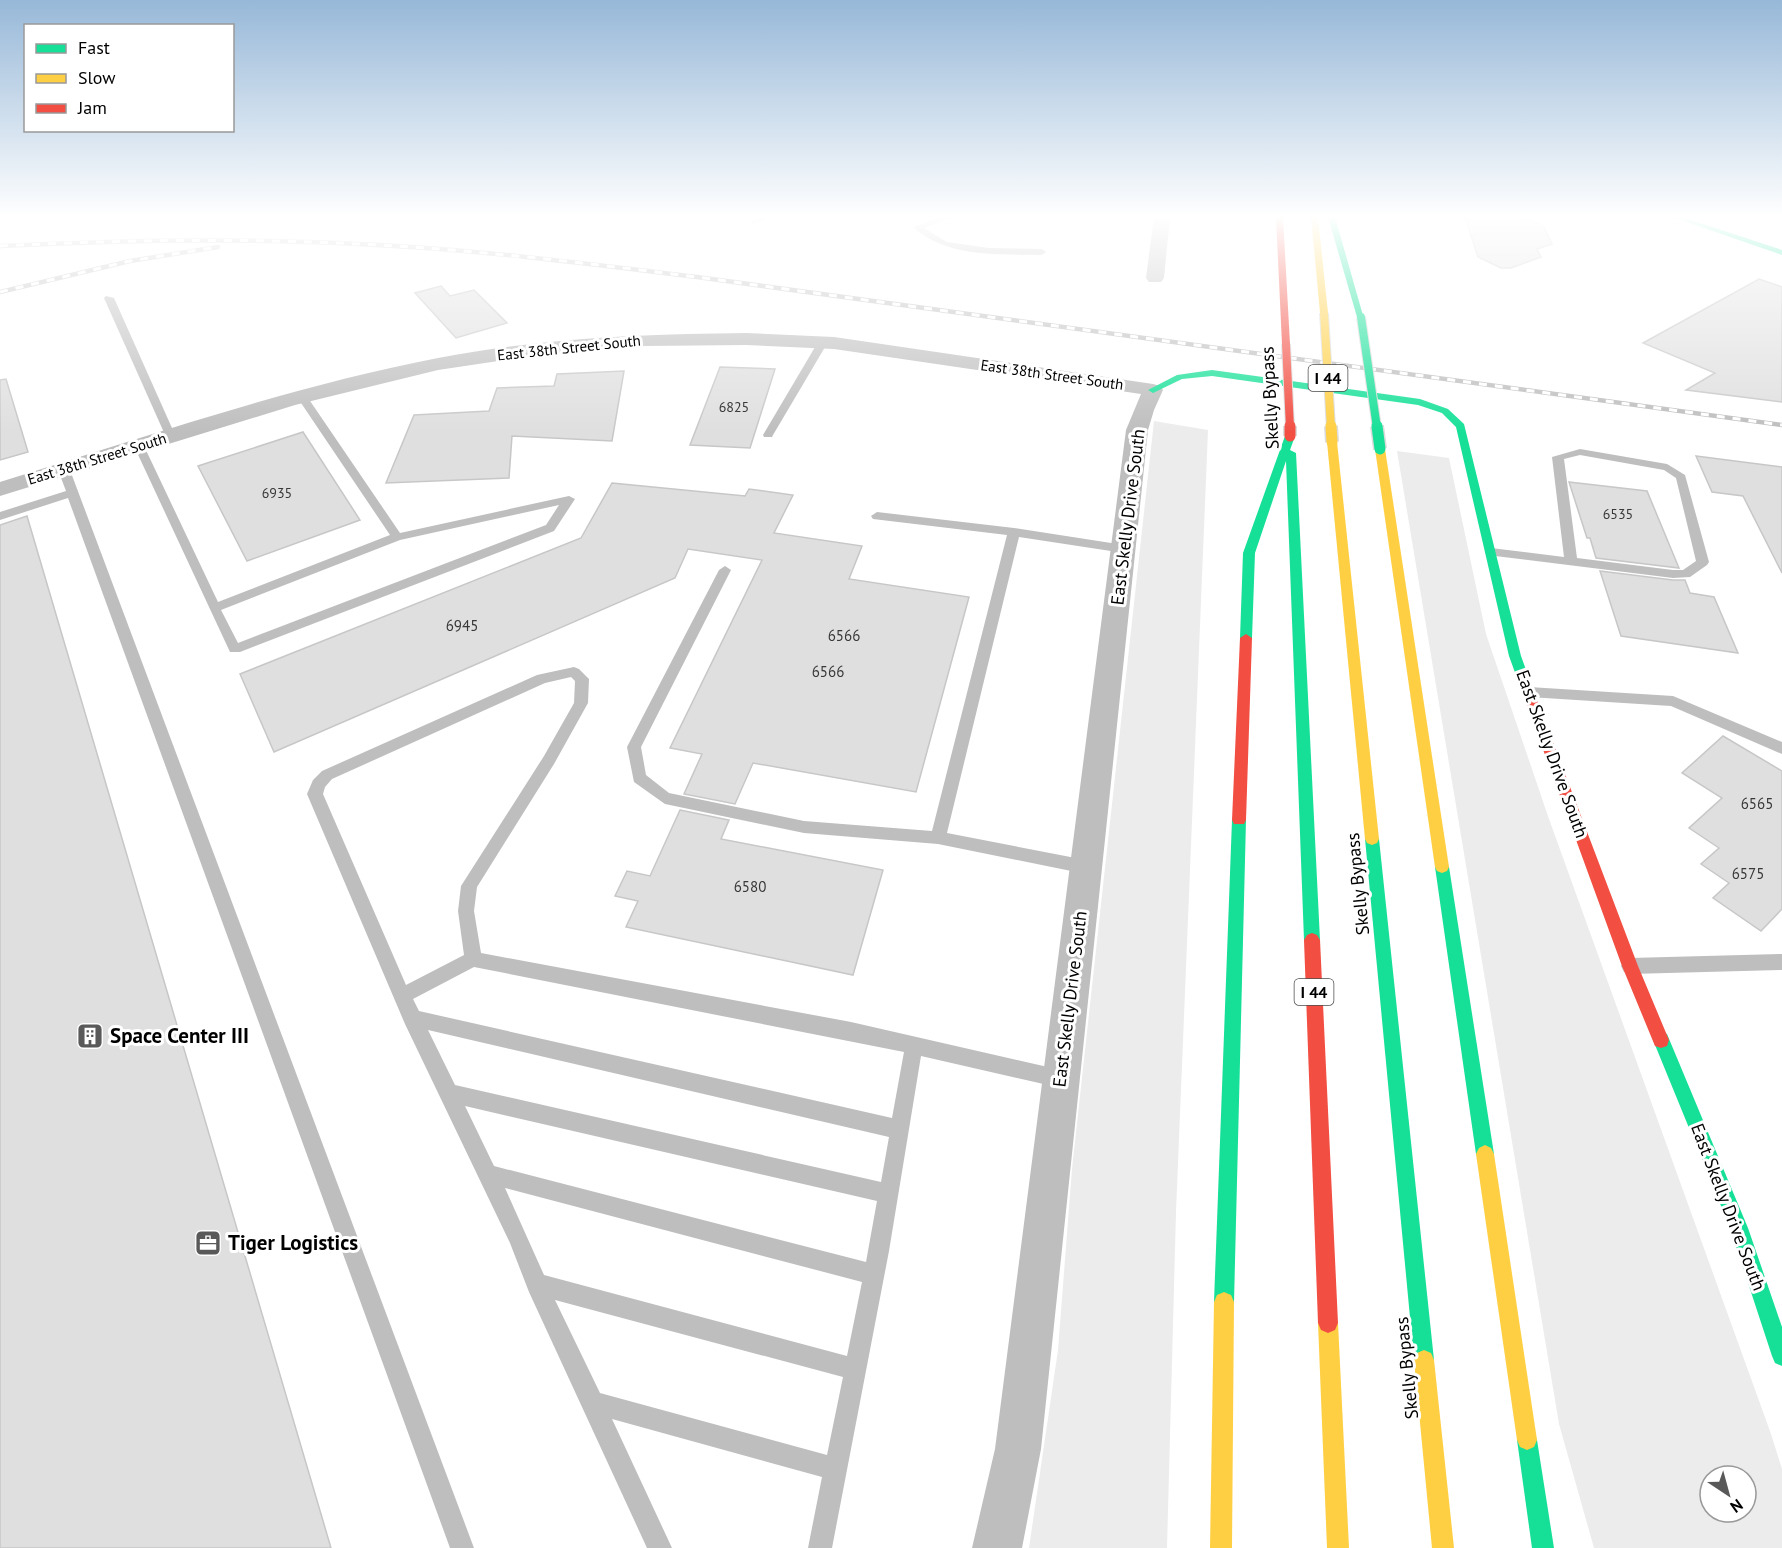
<svg xmlns="http://www.w3.org/2000/svg" width="1782" height="1548" viewBox="0 0 1782 1548" font-family="'PT Sans',sans-serif">
	<style>
		.green { fill: #ececec; fill-rule: evenodd }
		.building { fill: #dfdfdf; stroke: #c7c7c7; stroke-width: 1.5 }
		.lines { fill: none; stroke-linecap: round; stroke-linejoin: round }
		.lane { fill: #bebebe; fill-rule: evenodd }
		.street { fill: #bebebe; fill-rule: evenodd }
		.fast { fill: #16e098; fill-rule: evenodd }
		.slow { fill: #ffcf43; fill-rule: evenodd }
		.jam { fill: #f24e42; fill-rule: evenodd }
		.rail-casing { stroke: #bebebe; stroke-width: 4.5 }
		.rail { stroke: #fff; stroke-width: 3; stroke-dasharray: 8; stroke-linecap: butt }
		.fast-bridge-far1-casing { stroke: #dbdbdb; stroke-width: 10; stroke-linecap: butt }
		.fast-bridge-casing { stroke: #dbdbdb; stroke-width: 14; stroke-linecap: butt }
		.slow-bridge-far1-casing { stroke: #dbdbdb; stroke-width: 10; stroke-linecap: butt }
		.slow-bridge-casing { stroke: #dbdbdb; stroke-width: 14; stroke-linecap: butt }
		.jam-bridge-far1-casing { stroke: #dbdbdb; stroke-width: 10; stroke-linecap: butt }
		.jam-bridge-casing { stroke: #dbdbdb; stroke-width: 14; stroke-linecap: butt }
		.fast-bridge-far1 { stroke: #16e098; stroke-width: 8 }
		.fast-bridge { stroke: #16e098; stroke-width: 11 }
		.slow-bridge-far1 { stroke: #ffcf43; stroke-width: 8 }
		.slow-bridge { stroke: #ffcf43; stroke-width: 11 }
		.jam-bridge-far1 { stroke: #f24e42; stroke-width: 8 }
		.jam-bridge { stroke: #f24e42; stroke-width: 11 }
		.labels { text-anchor: middle; stroke-width: 6; stroke-linejoin: round; paint-order: stroke }
		.far-number-label { font-size: 14px; fill: #383838 }
		.far-street-label { font-size: 15px; fill: #000; stroke: #fff }
		.number-label { font-size: 15px; fill: #383838 }
		.shield { fill: #fff; stroke: #4c4c4c; stroke-width: 1.5 }
		.shield-label { font-size: 16px; font-weight: bold; fill: #000 }
		.street-label { font-size: 18px; fill: #000; stroke: #fff }
		.near-poi-label { font-size: 21px; font-weight: bold; fill: #000; stroke: #fff; text-anchor: start }
	</style>
	<rect width="100%" height="100%" fill="#fff"/>
	<g class="green">
		<path d="M 1154,421 L 1208,430 L 1176,1212 L 1167,1548 L 1029,1548 L 1058,1350 L 1072,1169 Z"/>
		<path d="M 1397,451 L 1449,458 L 1486,634 L 1549,819 L 1771,1434 L 1782,1469 L 1782,1548 L 1594,1548 L 1559,1424 ZM 1710,1476 L 1746,1476 L 1746,1512 L 1710,1512 Z"/>
	</g>
	<g class="building">
		<path d="M 1465,217 L 1523,217 L 1543,225 L 1552,244 L 1537,249 L 1541,257 L 1511,268 L 1501,268 L 1478,257 Z"/>
		<path d="M 1759,279 L 1782,287 L 1782,402 L 1686,390 L 1715,373 L 1643,343 Z"/>
		<path d="M 441,286 L 450,296 L 474,290 L 507,323 L 456,338 L 415,293 Z"/>
		<path d="M 720,367 L 775,369 L 750,448 L 690,445 Z"/>
		<path d="M 624,371 L 612,441 L 512,436 L 509,478 L 386,483 L 414,415 L 489,411 L 497,388 L 554,386 L 557,374 Z"/>
		<path d="M 6,379 L 28,452 L 0,460 L 0,380 Z"/>
		<path d="M 303,432 L 360,520 L 247,561 L 198,466 Z"/>
		<path d="M 1696,456 L 1782,467 L 1782,573 L 1743,496 L 1712,492 Z"/>
		<path d="M 1569,482 L 1647,491 L 1679,568 L 1596,558 L 1590,538 L 1587,538 Z"/>
		<path d="M 612,483 L 745,496 L 749,489 L 793,495 L 774,533 L 862,546 L 849,579 L 969,597 L 916,792 L 753,763 L 735,804 L 684,794 L 702,754 L 670,748 L 762,560 L 688,549 L 675,578 L 274,752 L 240,674 L 581,538 Z"/>
		<path d="M 27,516 L 331,1548 L 0,1548 L 0,525 Z"/>
		<path d="M 1600,571 L 1673,580 L 1685,580 L 1690,593 L 1714,597 L 1738,653 L 1621,636 Z"/>
		<path d="M 1723,736 L 1782,771 L 1782,909 L 1761,931 L 1713,898 L 1729,883 L 1701,864 L 1719,848 L 1689,828 L 1722,798 L 1682,773 Z"/>
		<path d="M 680,810 L 729,820 L 721,839 L 883,870 L 853,975 L 626,927 L 638,901 L 615,896 L 627,871 L 650,876 Z"/>
	</g>
	<g class="lines">
		<g class="lane">
			<path d="M 760,217 L 770,217 L 754,224 L 750,222 Z"/>
			<path d="M 941,217 L 953,217 L 924,228 L 947,242 L 989,248 L 1042,249 L 1046,252 L 1042,255 C 999,254 947,258 913,227 Z"/>
			<path d="M 106,296 L 114,298 L 176,437 L 175,439 L 167,439 L 166,437 L 104,298 Z"/>
			<path d="M 823,339 L 828,342 L 773,435 L 772,437 L 764,437 L 763,435 L 818,342 Z"/>
			<path d="M 302,394 L 306,395 L 400,533 L 569,496 L 575,499 L 554,531 L 240,652 L 230,652 L 134,446 L 139,443 L 144,446 L 218,602 L 390,535 L 297,397 ZM 559,505 L 546,525 L 238,643 L 221,610 L 400,540 Z"/>
			<path d="M 1580,449 L 1667,464 L 1685,475 L 1709,562 L 1707,565 L 1690,577 L 1673,578 L 1487,555 L 1485,552 L 1491,548 L 1564,557 L 1552,457 ZM 1580,455 L 1664,470 L 1676,478 L 1696,561 L 1683,570 L 1673,570 L 1577,558 L 1564,459 Z"/>
			<path d="M 64,467 L 70,470 L 474,1548 L 450,1548 L 68,498 L 0,520 L 0,512 L 66,491 L 58,470 Z"/>
			<path d="M 877,512 L 1014,528 L 1124,545 L 1130,549 L 1124,553 L 1019,537 L 947,833 L 1086,860 L 1092,862 L 1094,867 L 1092,872 L 1086,874 L 938,844 L 804,833 L 665,804 L 634,782 L 627,747 L 719,570 L 725,566 L 731,570 L 641,747 L 646,775 L 669,793 L 804,821 L 932,831 L 1007,535 L 873,519 L 871,516 Z"/>
			<path d="M 574,667 L 579,669 L 589,679 L 588,703 L 554,764 L 477,887 L 474,911 L 481,953 L 851,1022 L 1061,1070 L 1068,1073 L 1070,1079 L 1068,1085 L 1061,1088 L 921,1056 L 889,1251 L 832,1548 L 808,1548 L 822,1477 L 612,1419 L 672,1548 L 647,1548 L 529,1292 L 510,1243 L 405,1024 L 307,794 L 313,780 L 322,771 L 537,675 ZM 571,677 L 575,681 L 574,703 L 544,756 L 461,886 L 458,911 L 464,955 L 406,985 L 323,794 L 325,787 L 332,779 L 545,683 ZM 474,967 L 904,1052 L 892,1118 L 419,1011 L 413,999 ZM 428,1030 L 889,1137 L 881,1182 L 455,1085 ZM 465,1106 L 877,1201 L 866,1262 L 494,1166 ZM 505,1188 L 862,1282 L 847,1356 L 544,1275 ZM 555,1300 L 843,1377 L 827,1455 L 600,1393 Z"/>
			<path d="M 1529,687 L 1673,696 L 1782,742 L 1782,754 L 1671,706 L 1529,697 L 1522,692 Z"/>
			<path d="M 1782,954 L 1782,970 L 1630,974 L 1624,972 L 1621,966 L 1624,960 L 1630,958 Z"/>
		</g>
		<g class="street">
			<path d="M 1154,217 L 1170,217 L 1164,278 L 1161,282 L 1149,282 L 1146,278 Z"/>
			<path d="M 746,333 L 834,337 L 1153,384 L 1160,386 L 1163,390 L 1154,410 L 1148,430 L 1041,1449 L 1022,1548 L 972,1548 L 995,1449 L 1126,430 L 1141,394 L 834,349 L 746,345 L 644,346 L 545,354 L 438,370 L 295,405 L 0,496 L 0,482 C 145,437 289,387 438,358 C 540,338 643,334 746,333 Z"/>
		</g>
		<g class="fast">
			<path d="M 1328,217 L 1335,217 L 1364,319 L 1357,317 Z"/>
			<path d="M 1672,217 L 1682,217 L 1782,250 L 1782,255 Z"/>
			<path d="M 1212,370 L 1420,399 L 1448,409 L 1464,424 L 1521,656 L 1537,700 L 1535,703 L 1531,705 L 1525,700 L 1509,656 L 1456,427 L 1442,413 L 1418,405 L 1212,376 L 1182,379 L 1153,393 L 1148,390 L 1177,375 Z"/>
			<path d="M 1290,433 L 1295,436 L 1290,450 L 1296,453 L 1320,940 L 1317,945 L 1312,947 L 1307,945 L 1304,940 L 1286,461 L 1255,553 L 1252,638 L 1246,642 L 1240,638 L 1243,553 L 1285,436 Z"/>
			<path d="M 1239,814 L 1244,816 L 1246,820 L 1234,1302 L 1231,1309 L 1224,1312 L 1217,1309 L 1214,1302 L 1232,820 L 1234,816 Z"/>
			<path d="M 1372,833 L 1377,835 L 1379,839 L 1434,1360 L 1431,1367 L 1424,1370 L 1417,1367 L 1414,1360 L 1365,839 L 1367,835 Z"/>
			<path d="M 1442,861 L 1447,863 L 1449,867 L 1494,1154 L 1491,1160 L 1485,1163 L 1479,1160 L 1476,1154 L 1435,867 L 1437,863 Z"/>
			<path d="M 1661,1032 L 1667,1034 L 1748,1228 L 1782,1327 L 1782,1366 L 1775,1363 L 1772,1356 L 1730,1228 L 1653,1040 L 1655,1034 Z"/>
			<path d="M 1527,1430 L 1534,1433 L 1537,1440 L 1554,1548 L 1532,1548 L 1517,1440 L 1520,1433 Z"/>
		</g>
		<g class="slow">
			<path d="M 1311,217 L 1318,217 L 1328,313 L 1324,316 L 1320,313 Z"/>
			<path d="M 1332,439 L 1337,442 L 1379,839 L 1377,843 L 1372,845 L 1367,843 L 1365,839 L 1327,442 Z"/>
			<path d="M 1380,446 L 1385,449 L 1449,867 L 1447,871 L 1442,873 L 1437,871 L 1435,867 L 1375,449 Z"/>
			<path d="M 1485,1145 L 1491,1148 L 1494,1154 L 1537,1440 L 1534,1447 L 1527,1450 L 1520,1447 L 1517,1440 L 1476,1154 L 1479,1148 Z"/>
			<path d="M 1224,1292 L 1231,1295 L 1234,1302 L 1232,1548 L 1210,1548 L 1214,1302 L 1217,1295 Z"/>
			<path d="M 1328,1313 L 1335,1316 L 1338,1323 L 1349,1548 L 1327,1548 L 1318,1323 L 1321,1316 Z"/>
			<path d="M 1424,1350 L 1431,1353 L 1434,1360 L 1454,1548 L 1432,1548 L 1414,1360 L 1417,1353 Z"/>
		</g>
		<g class="jam">
			<path d="M 1276,217 L 1283,217 L 1290,344 L 1286,347 L 1282,344 Z"/>
			<path d="M 1246,634 L 1252,638 L 1246,820 L 1244,824 L 1234,824 L 1232,820 L 1240,638 Z"/>
			<path d="M 1531,695 L 1537,700 L 1638,966 L 1669,1040 L 1667,1046 L 1661,1048 L 1655,1046 L 1622,966 L 1525,700 Z"/>
			<path d="M 1312,933 L 1317,935 L 1320,940 L 1338,1323 L 1335,1330 L 1328,1333 L 1321,1330 L 1318,1323 L 1304,940 L 1307,935 Z"/>
		</g>
		<defs>
			<g id="rail">
				<path d="M 0,246 C 119,240 239,238 358,244 C 472,249 584,263 697,277 L 1782,425"/>
				<path d="M 0,292 L 130,261 L 218,247"/>
			</g>
		</defs>
		<use href="#rail" class="rail-casing"/>
		<use href="#rail" class="rail"/>
		<defs>
			<path id="fast-bridge-far1" d="M 1361,317 L 1377,428"/>
			<path id="fast-bridge" d="M 1377,426 L 1380,449"/>
			<path id="slow-bridge-far1" d="M 1324,313 L 1331,428"/>
			<path id="slow-bridge" d="M 1331,426 L 1332,442"/>
			<path id="jam-bridge-far1" d="M 1286,344 L 1290,428"/>
			<path id="jam-bridge" d="M 1290,426 L 1290,436"/>
		</defs>
		<use href="#fast-bridge-far1" class="fast-bridge-far1-casing"/>
		<use href="#fast-bridge" class="fast-bridge-casing"/>
		<use href="#slow-bridge-far1" class="slow-bridge-far1-casing"/>
		<use href="#slow-bridge" class="slow-bridge-casing"/>
		<use href="#jam-bridge-far1" class="jam-bridge-far1-casing"/>
		<use href="#jam-bridge" class="jam-bridge-casing"/>
		<use href="#fast-bridge-far1" class="fast-bridge-far1"/>
		<use href="#fast-bridge" class="fast-bridge"/>
		<use href="#slow-bridge-far1" class="slow-bridge-far1"/>
		<use href="#slow-bridge" class="slow-bridge"/>
		<use href="#jam-bridge-far1" class="jam-bridge-far1"/>
		<use href="#jam-bridge" class="jam-bridge"/>
	</g>
	<linearGradient id="sky" x2="0" y2="1"><stop stop-color="#97b8d8"/><stop offset="0.5" stop-color="#fff"/><stop offset="1" stop-color="#fff" stop-opacity="0"/></linearGradient>
	<rect width="1782" height="433" fill="url(#sky)"/>
	<defs>
		<symbol id="building-square" viewBox="-11 -11 22 22"><rect x="-9" y="-9" width="18" height="18" rx="4" fill="#595959" stroke="#fff"/><path d="M-4-6H4V6H1V3H-1V6H-4ZM-2.5-4.3h1.7v1.8h-1.7ZM.8-4.3h1.7v1.8H.8ZM-2.5-1h1.7V.8h-1.7ZM.8-1h1.7V.8H.8Z" fill="#fff"/></symbol>
		<symbol id="office-square" viewBox="-11 -11 22 22"><rect x="-9" y="-9" width="18" height="18" rx="4" fill="#595959" stroke="#fff"/><path d="M-6-3h4V-5.5h4V-3h4V5H-6ZM-1-4.5V-3h2v-1.5ZM-6 0V1H6V0Z" fill="#fff"/></symbol>
	</defs>
	<g fill-rule="evenodd">
		<use href="#building-square" x="75" y="1021" width="30" height="30"/>
		<use href="#office-square" x="193" y="1228" width="30" height="30"/>
	</g>
	<g class="labels">
		<g class="far-number-label">
			<text x="734" y="412">6825</text>
			<text x="277" y="498">6935</text>
			<text x="1618" y="519">6535</text>
		</g>
		<g class="far-street-label">
			<text transform="translate(569 348) rotate(-6)" y="5">East 38th Street South</text>
			<text transform="translate(1052 375) rotate(8)" y="5">East 38th Street South</text>
			<text transform="translate(97 459) rotate(-17)" y="5">East 38th Street South</text>
		</g>
		<g class="number-label">
			<text x="462" y="631">6945</text>
			<text x="844" y="641">6566</text>
			<text x="828" y="677">6566</text>
			<text x="1757" y="809">6565</text>
			<text x="1748" y="879">6575</text>
			<text x="750" y="892">6580</text>
		</g>
		<g class="shield">
			<rect x="1308.5" y="365" width="39" height="26" rx="4.5"/>
			<rect x="1294.5" y="979" width="39" height="26" rx="4.5"/>
		</g>
		<g class="shield-label">
			<text x="1328" y="384">I 44</text>
			<text x="1314" y="998">I 44</text>
		</g>
		<g class="street-label">
			<text transform="translate(1270 398) rotate(-93)" y="6">Skelly Bypass</text>
			<text transform="translate(1128 517) rotate(-83)" y="6">East Skelly Drive South</text>
			<text transform="translate(1552 754) rotate(70)" y="6">East Skelly Drive South</text>
			<text transform="translate(1358 884) rotate(-96)" y="6">Skelly Bypass</text>
			<text transform="translate(1070 999) rotate(-83)" y="6">East Skelly Drive South</text>
			<text transform="translate(1728 1207) rotate(69)" y="6">East Skelly Drive South</text>
			<text transform="translate(1407 1368) rotate(-96)" y="6">Skelly Bypass</text>
		</g>
		<g class="near-poi-label">
			<text x="110" y="1043">Space Center III</text>
			<text x="228" y="1250">Tiger Logistics</text>
		</g>
	</g>
	<rect x="24" y="24" width="210" height="108" fill="#ffffff" stroke="#999999" stroke-width="1.5"/>
	<rect x="36" y="44" width="30" height="9" fill="#16e098" stroke="#999999" stroke-width="1.5"/>
	<text x="78" y="54" font-size="18" fill="#000000">Fast</text>
	<rect x="36" y="74" width="30" height="9" fill="#ffcf43" stroke="#999999" stroke-width="1.5"/>
	<text x="78" y="84" font-size="18" fill="#000000">Slow</text>
	<rect x="36" y="104" width="30" height="9" fill="#f24e42" stroke="#999999" stroke-width="1.5"/>
	<text x="78" y="114" font-size="18" fill="#000000">Jam</text>
	<g transform="translate(1728 1494) rotate(144)"><circle r="28" fill="#ffffff" stroke="#999999" stroke-width="1.5"/>
	<path d="M0-4.5L10 22L0 15L-10 22Z" fill="#595959"/>
	<text y="-9" font-size="16" font-weight="bold" text-anchor="middle" fill="#000000">N</text>
	</g>
</svg>
